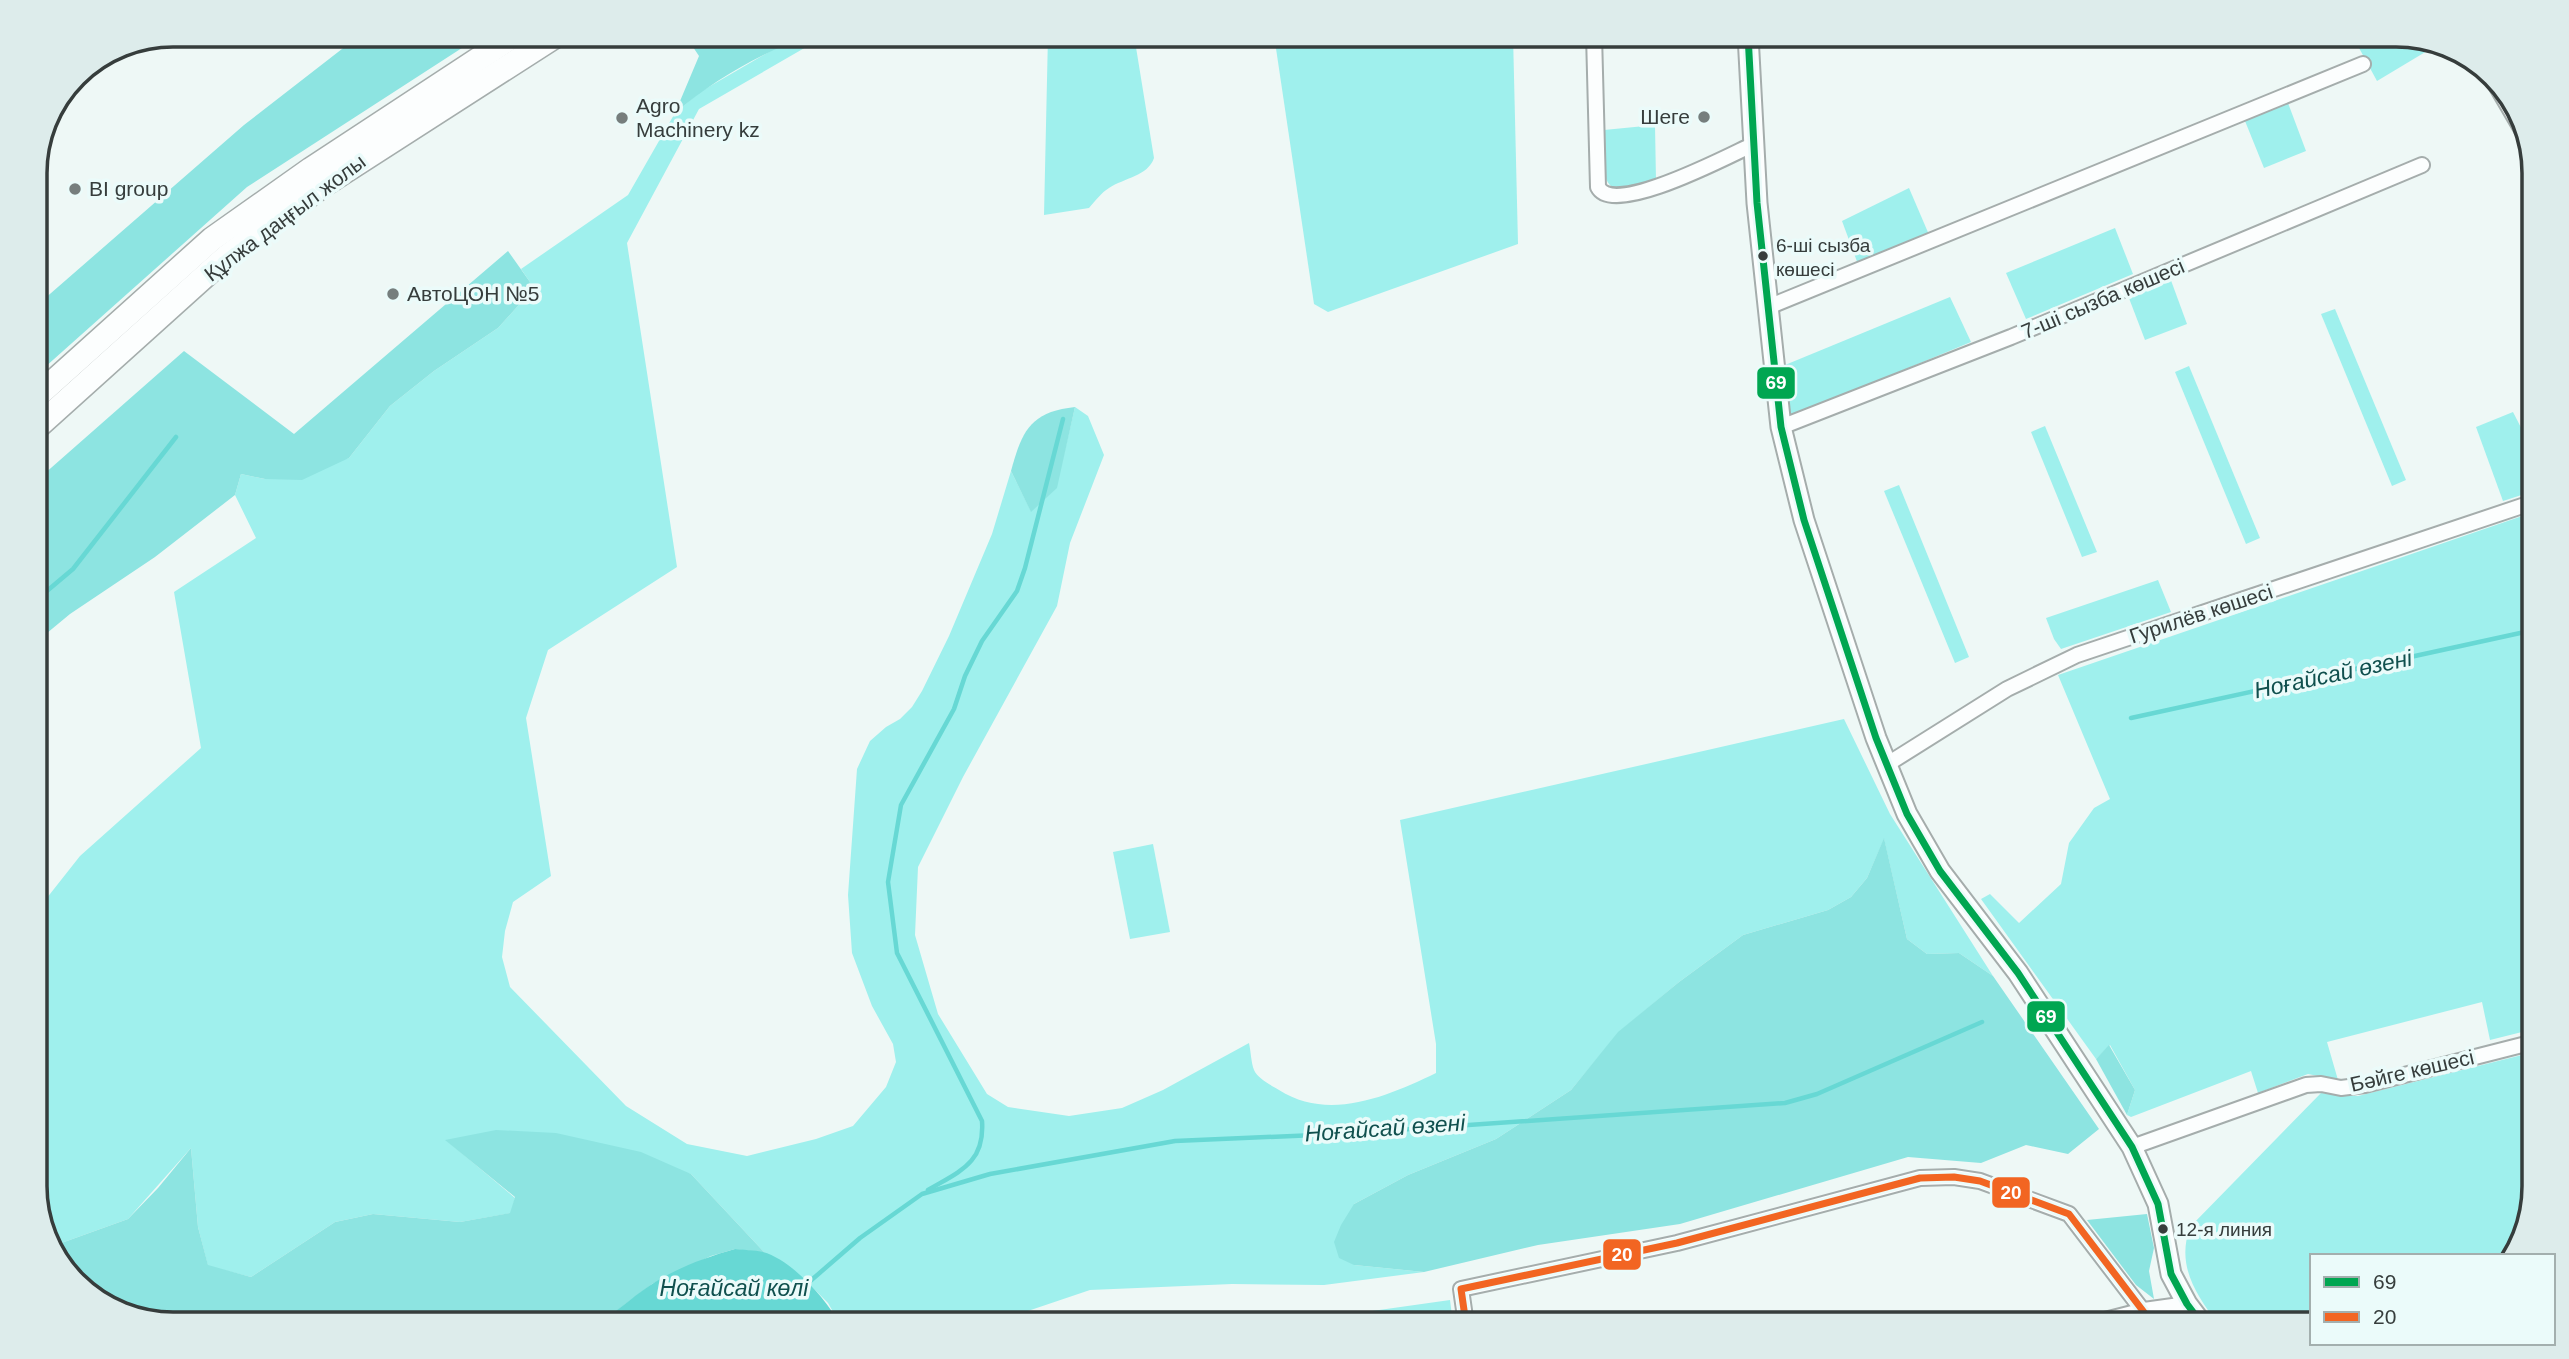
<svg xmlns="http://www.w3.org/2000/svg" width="2569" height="1359" viewBox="0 0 2569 1359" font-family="Helvetica,sans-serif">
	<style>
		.green { fill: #9ff0ed }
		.forest { fill: #8de4e1 }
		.water { fill: #67d8d4 }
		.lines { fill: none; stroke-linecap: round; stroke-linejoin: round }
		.stream { stroke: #67d8d4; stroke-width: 4.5 }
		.street-casing { stroke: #a5adac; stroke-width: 18 }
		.secondary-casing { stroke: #a5adac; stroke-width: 23 }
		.primary-casing { stroke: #a5adac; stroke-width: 26 }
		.street { stroke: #fcfefe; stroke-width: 14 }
		.secondary { stroke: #fcfefe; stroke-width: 19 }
		.primary { stroke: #fcfefe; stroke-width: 23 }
		.bus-1-casing { stroke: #ebfbfa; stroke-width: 12 }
		.bus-2-casing { stroke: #ebfbfa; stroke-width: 12 }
		.bus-1 { stroke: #00a651; stroke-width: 7 }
		.bus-2 { stroke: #f26522; stroke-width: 7 }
		.poi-dot { fill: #767e7d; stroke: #ebfbfa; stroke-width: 2.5 }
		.bus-dot { fill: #363d3c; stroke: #ebfbfa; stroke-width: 2.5 }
		.labels { text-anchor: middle; stroke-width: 7; stroke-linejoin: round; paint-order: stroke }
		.bus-label { font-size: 19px; fill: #363d3c; stroke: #ebfbfa; text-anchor: start }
		.poi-label { font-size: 21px; fill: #363d3c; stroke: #ebfbfa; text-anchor: start }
		.street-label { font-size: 21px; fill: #363d3c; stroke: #ebfbfa }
		.water-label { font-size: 23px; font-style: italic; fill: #10504e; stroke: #ebfbfa }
		.rim { fill: none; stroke: #363d3c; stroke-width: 3.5 }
		.line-badge { stroke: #ebfbfa; stroke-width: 2.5 }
		.badge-label { font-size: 19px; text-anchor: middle; font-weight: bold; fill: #fff }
	</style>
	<rect width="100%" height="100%" fill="#eef8f6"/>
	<g class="green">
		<path d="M 810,35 L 827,35 L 699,109 L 627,243 L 677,567 L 548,650 L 526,718 L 551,876 L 513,902 L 505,931 L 502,957 L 510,987 L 626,1106 L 687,1144 L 747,1156 L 816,1139 L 853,1126 L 886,1087 L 896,1062 L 893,1044 L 872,1006 L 852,953 L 848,895 L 857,769 L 870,741 L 886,727 L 900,719 L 912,707 L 922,691 L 949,636 L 992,534 L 1011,471 L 1031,511 L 1056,488 L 1075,407 L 1088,416 L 1104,455 L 1070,543 L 1057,606 L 963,777 L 918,867 L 915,935 L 938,1014 L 987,1094 L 1008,1107 L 1069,1116 L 1122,1108 L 1163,1090 L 1249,1043 C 1251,1052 1251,1062 1254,1070 C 1258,1079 1271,1085 1279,1090 C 1329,1122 1388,1096 1436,1073 L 1436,1044 L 1400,820 L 1844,719 L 1890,814 L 1993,976 L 1959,953 L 1927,954 L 1907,939 L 1884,839 L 1867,878 L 1851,897 L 1828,910 L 1743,935 L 1679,982 L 1619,1032 L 1571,1090 L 1496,1139 L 1408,1175 L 1354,1204 L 1354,1265 L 1424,1272 L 1324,1285 L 1232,1284 L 1090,1290 L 989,1324 L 840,1324 L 828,1303 L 808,1283 L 786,1265 L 765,1253 L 691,1174 L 446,1140 L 515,1198 L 511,1213 L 460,1222 L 373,1214 L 335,1222 L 251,1277 L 208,1266 L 198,1227 L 191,1148 L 128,1219 L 53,1246 L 35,1195 L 35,913 L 80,856 L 201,748 L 174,592 L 256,538 L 235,495 L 241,474 L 265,479 L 349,458 L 390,406 L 434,371 L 498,328 L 526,297 L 530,282 L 521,269 L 628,195 L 675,113 L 700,92 L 779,46 Z"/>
		<path d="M 1048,35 L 1134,35 L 1154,158 C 1148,176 1124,178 1109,188 C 1101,193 1096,200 1089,208 L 1044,215 Z"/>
		<path d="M 1274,35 L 1513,35 L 1518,244 L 1328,312 L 1314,304 Z"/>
		<path d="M 2352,35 L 2395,35 L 2437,45 L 2377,81 Z"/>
		<path d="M 2288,103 L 2306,151 L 2264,168 L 2245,121 Z"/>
		<path d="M 1655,125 L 1656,181 C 1596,203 1604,178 1604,130 Z"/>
		<path d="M 1909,188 L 1930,237 L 1859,267 L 1842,221 Z"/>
		<path d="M 2115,228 L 2133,274 L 2026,319 L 2006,273 Z"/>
		<path d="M 2169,275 L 2187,324 L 2145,340 L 2127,293 Z"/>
		<path d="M 1950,297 L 1971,342 L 1790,417 L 1785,365 Z"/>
		<path d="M 2335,309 L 2406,480 L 2392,486 L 2321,314 Z"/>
		<path d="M 2189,366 L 2260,538 L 2246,544 L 2175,372 Z"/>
		<path d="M 2513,412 L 2534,453 L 2534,491 L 2503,501 L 2476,427 Z"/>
		<path d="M 2045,426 L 2097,552 L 2082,557 L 2031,432 Z"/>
		<path d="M 1899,485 L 1969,657 L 1955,663 L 1884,491 Z"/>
		<path d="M 2534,512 L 2534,1029 L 2490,1040 L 2482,1002 L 2327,1042 L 2338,1080 L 2308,1074 L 2258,1093 L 2251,1071 L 2131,1117 L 2127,1115 L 2135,1090 L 2110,1045 L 2096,1059 L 1981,899 L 1990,894 L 2019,923 L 2061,884 L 2069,843 L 2094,808 L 2110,799 L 2058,675 Z"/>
		<path d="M 2158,580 L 2171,612 L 2061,649 L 2054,639 L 2046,618 Z"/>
		<path d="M 1153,844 L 1170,932 L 1130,939 L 1113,852 Z"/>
		<path d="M 2534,1052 C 2534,1099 2542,1221 2512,1256 L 2312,1256 L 2312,1324 L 2218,1324 C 2196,1294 2176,1266 2190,1227 L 2321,1093 L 2358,1096 Z"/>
		<path d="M 1450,1300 L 1453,1324 L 1164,1324 L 1296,1312 L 1365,1312 Z"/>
	</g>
	<g class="forest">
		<path d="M 360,35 L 482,35 L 247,187 L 35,376 L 35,307 L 244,125 Z"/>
		<path d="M 685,35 L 810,35 C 761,53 715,79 675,113 L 699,56 Z"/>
		<path d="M 508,251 L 530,282 L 526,297 L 498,328 L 434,371 L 390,406 L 349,458 L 302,480 L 265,479 L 241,474 L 235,495 L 155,557 L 70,614 L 35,643 L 35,482 L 184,351 L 294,434 Z"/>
		<path d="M 1075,407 L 1057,488 L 1031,512 L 1011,471 C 1022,431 1030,412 1075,407 Z"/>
		<path d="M 1884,838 L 1907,939 L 1927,954 L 1959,953 L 1993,976 L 2099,1129 L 2068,1154 L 2026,1145 L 1981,1163 L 1908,1157 L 1680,1224 L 1538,1245 L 1424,1272 L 1354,1265 L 1339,1258 L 1334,1242 L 1341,1225 L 1354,1204 L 1408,1175 L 1496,1139 L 1571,1090 L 1618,1032 L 1679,982 L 1743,935 L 1828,910 L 1851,897 L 1867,878 Z"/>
		<path d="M 2109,1045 L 2135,1090 L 2127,1115 L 2096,1059 Z"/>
		<path d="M 496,1130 L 556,1133 L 641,1152 L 691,1174 L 765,1253 L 735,1249 L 711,1256 L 652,1284 L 607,1318 L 595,1324 L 174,1324 L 112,1310 L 59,1263 L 53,1246 L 128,1219 L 158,1188 L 191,1148 L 198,1227 L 208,1265 L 251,1277 L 335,1222 L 373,1214 L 460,1222 L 510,1213 L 515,1197 L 445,1140 Z"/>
		<path d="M 2147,1214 L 2154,1248 L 2149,1271 L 2154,1299 L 2136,1285 L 2087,1220 Z"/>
	</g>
	<path class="water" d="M 735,1249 C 744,1250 754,1250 763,1252 C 792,1260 826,1299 840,1324 L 595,1324 C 615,1314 631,1298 649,1286 C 674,1269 706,1257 735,1249 Z"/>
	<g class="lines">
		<g class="stream">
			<path d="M 35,601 L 73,569 L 176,437"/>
			<path d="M 2131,718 L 2534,630"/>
			<path d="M 928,1190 C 960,1171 985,1163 982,1121 L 897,953 L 888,882 L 901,805 L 954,709 L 965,676 L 982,641 L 1017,591 L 1025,568 L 1063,419"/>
			<path d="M 808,1283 L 860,1238 L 922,1194 L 990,1174 L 1175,1141 L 1339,1134 L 1785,1103 L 1817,1094 L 1982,1022"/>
		</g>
		<defs>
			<g id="street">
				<path d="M 1594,35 L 1598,187 C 1613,217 1728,156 1752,145"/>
				<path d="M 2494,82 L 2522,130"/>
				<path d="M 1768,307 L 2363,64"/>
				<path d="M 1781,427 L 2011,337 L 2422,165"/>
				<path d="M 1886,765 L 2007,689 L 2077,655 L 2534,502"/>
				<path d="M 2132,1147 L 2306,1085 L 2321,1084 L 2341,1088 L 2365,1085 L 2534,1042"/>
				<path d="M 1466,1324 L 1461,1289 L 1677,1243 L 1920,1178 L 1954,1177 L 1980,1181 L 2069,1214 L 2153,1324"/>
				<path d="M 2089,1324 L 2144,1310 L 2187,1304"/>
			</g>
			<path id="secondary" d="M 1748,35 L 1757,203 L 1781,427 L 1804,520 L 1876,738 L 1907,814 L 1940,871 L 2018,973 L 2132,1147 L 2158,1204 L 2171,1274 L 2187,1304 L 2202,1324"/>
			<g id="primary">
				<path d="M 35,398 L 212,239 L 311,169 L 515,35"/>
				<path d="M 35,429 L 226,257 L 322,186 L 557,35"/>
			</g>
		</defs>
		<use href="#street" class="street-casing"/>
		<use href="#secondary" class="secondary-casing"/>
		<use href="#primary" class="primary-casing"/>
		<use href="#street" class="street"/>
		<use href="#secondary" class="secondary"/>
		<use href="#primary" class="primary"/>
		<defs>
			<path id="bus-1" d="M 1748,35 L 1757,203 L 1781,427 L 1804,520 L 1876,738 L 1907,814 L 1940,871 L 2018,973 L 2132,1147 L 2158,1204 L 2171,1274 L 2187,1304 L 2202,1324"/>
			<path id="bus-2" d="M 1466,1324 L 1461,1289 L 1677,1243 L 1920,1178 L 1954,1177 L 1980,1181 L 2069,1214 L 2153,1324"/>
		</defs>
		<use href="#bus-1" class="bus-1-casing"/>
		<use href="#bus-2" class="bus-2-casing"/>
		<use href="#bus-1" class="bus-1"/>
		<use href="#bus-2" class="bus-2"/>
	</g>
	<g class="poi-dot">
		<circle cx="1704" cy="117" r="7"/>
		<circle cx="622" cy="118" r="7"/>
		<circle cx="75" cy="189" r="7"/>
		<circle cx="393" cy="294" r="7"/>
	</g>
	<g class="bus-dot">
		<circle cx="1763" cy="256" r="6"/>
		<circle cx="2163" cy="1229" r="6"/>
	</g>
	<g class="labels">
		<g class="bus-label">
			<text x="1776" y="252">6-ші сызба<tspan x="1776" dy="24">көшесі</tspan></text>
			<text x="2176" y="1236">12-я линия</text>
		</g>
		<g class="poi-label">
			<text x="636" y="113">Agro<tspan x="636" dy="24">Machinery kz</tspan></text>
			<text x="1690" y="124" text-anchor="end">Шеге</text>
			<text x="89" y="196">BI group</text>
			<text x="407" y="301">АвтоЦОН №5</text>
		</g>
		<g class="street-label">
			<text transform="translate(285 218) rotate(-37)" y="7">Құлжа даңғыл жолы</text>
			<text transform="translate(2103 299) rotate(-23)" y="7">7-ші сызба көшесі</text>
			<text transform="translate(2201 614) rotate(-18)" y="7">Гурилёв көшесі</text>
			<text transform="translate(2412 1071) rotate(-13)" y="7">Бәйге көшесі</text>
		</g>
		<g class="water-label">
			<text transform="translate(2333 674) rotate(-12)" y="8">Ноғайсай өзені</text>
			<text transform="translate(1385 1128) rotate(-4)" y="8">Ноғайсай өзені</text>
			<text x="734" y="1296">Ноғайсай көлі</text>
		</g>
	</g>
	<path d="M0 0H2569V1359H0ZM173 47H2396A126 126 0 0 1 2522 173V1186A126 126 0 0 1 2396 1312H173A126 126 0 0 1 47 1186V173A126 126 0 0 1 173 47Z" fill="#ddeceb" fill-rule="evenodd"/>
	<path class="rim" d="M173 47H2396A126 126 0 0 1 2522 173V1186A126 126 0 0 1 2396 1312H173A126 126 0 0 1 47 1186V173A126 126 0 0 1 173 47Z"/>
	<g class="line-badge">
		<rect x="1756" y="366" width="40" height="34" rx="7" fill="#00a651"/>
		<rect x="2026" y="1000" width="40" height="33" rx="7" fill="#00a651"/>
		<rect x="1991" y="1176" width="40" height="33" rx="7" fill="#f26522"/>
		<rect x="1602" y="1238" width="40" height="33" rx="7" fill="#f26522"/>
	</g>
	<g class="badge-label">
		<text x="1776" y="389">69</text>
		<text x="2046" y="1023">69</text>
		<text x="2011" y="1199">20</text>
		<text x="1622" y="1261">20</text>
	</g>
	<rect x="2310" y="1254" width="245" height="91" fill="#ebfbfa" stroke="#a3afae" stroke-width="2"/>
	<rect x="2324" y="1277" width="35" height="10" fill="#00a651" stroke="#a3afae" stroke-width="2"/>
	<text x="2373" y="1289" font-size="21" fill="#363d3c">69</text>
	<rect x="2324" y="1312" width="35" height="10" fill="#f26522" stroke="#a3afae" stroke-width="2"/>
	<text x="2373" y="1324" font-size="21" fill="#363d3c">20</text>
</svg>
